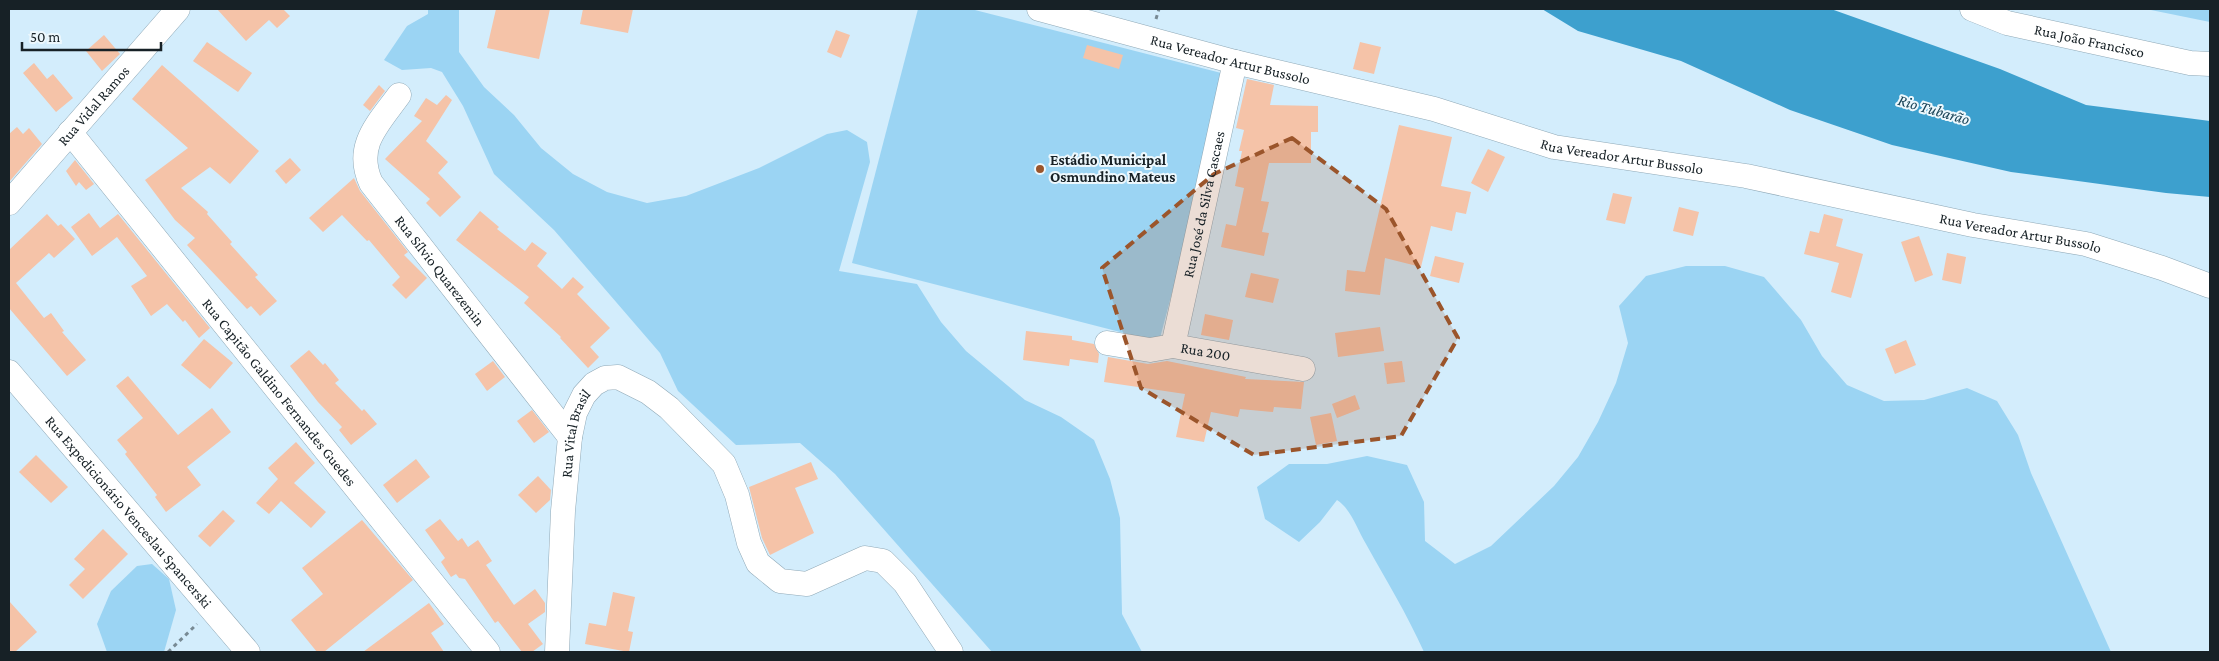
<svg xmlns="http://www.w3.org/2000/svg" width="2219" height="661" viewBox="0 0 2219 661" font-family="'Crimson Pro',serif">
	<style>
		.green { fill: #9bd4f3 }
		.water { fill: #3da0ce }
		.building { fill: #f5c3a8 }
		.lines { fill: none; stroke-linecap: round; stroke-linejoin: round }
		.minor-casing { stroke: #90a9b7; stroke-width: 25 }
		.path { stroke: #788a94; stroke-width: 3; stroke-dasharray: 4 4; stroke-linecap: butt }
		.minor { stroke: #fff; stroke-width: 24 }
		.marked { fill: #9b552b; fill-opacity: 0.2; stroke: #9b552b; stroke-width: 4; stroke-dasharray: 10 6; stroke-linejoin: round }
		.poi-dot { fill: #9b552b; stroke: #edf8fd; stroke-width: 2 }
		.labels { text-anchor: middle; stroke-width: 4; stroke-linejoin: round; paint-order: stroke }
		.street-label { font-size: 15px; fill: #172126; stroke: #edf8fd }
		.poi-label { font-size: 15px; font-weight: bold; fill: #172126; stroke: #edf8fd; text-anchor: start }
		.water-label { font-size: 16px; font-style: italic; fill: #194357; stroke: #edf8fd }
	</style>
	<rect width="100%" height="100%" fill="#d3edfc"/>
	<g class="green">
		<path d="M 428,9 L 459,9 L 459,52 L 484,87 L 514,115 L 541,148 L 573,174 L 607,192 L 647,203 L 686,196 L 759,168 L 827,134 L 847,130 L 867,142 L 870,162 L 839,271 L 917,284 L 941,322 L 966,351 L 1025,400 L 1061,417 L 1094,440 L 1110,479 L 1120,518 L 1122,614 L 1142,652 L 992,652 L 835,474 L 800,443 L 736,445 L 678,391 L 660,353 L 554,230 L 494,174 L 463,106 L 442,72 L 431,68 L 402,70 L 384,60 L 407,26 L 428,14 Z"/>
		<path d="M 918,9 L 971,9 L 1229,75 L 1159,342 L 852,263 Z"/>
		<path d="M 2146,9 L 2210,9 L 2210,22 Z"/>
		<path d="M 1686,266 L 1725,266 L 1764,277 L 1801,320 L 1822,356 L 1847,385 L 1884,401 L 1924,400 L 1967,388 L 1997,401 L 2018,435 L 2031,473 L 2111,652 L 1424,652 C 1407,614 1386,580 1366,544 C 1357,529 1351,509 1337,500 L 1320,522 L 1299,542 L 1265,519 L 1257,487 L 1289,464 L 1327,464 L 1367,456 L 1407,465 L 1424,502 L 1425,541 L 1455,564 L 1491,546 L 1554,486 L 1578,457 L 1598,422 L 1616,383 L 1628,343 L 1619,306 L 1646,276 Z"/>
		<path d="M 152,564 L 169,579 L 176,610 L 164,652 L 107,652 L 97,624 L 111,591 L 137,566 Z"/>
	</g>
	<path class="water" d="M 1542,9 L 1831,9 L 2000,69 L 2086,105 L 2210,121 L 2210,197 L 2166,193 L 2011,172 L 1892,145 L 1790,110 L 1681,61 L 1578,31 Z"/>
	<g class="building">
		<path d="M 217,9 L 283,9 L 290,16 L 277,28 L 269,20 L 246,41 Z"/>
		<path d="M 496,9 L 550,9 L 539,59 L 487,48 Z"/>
		<path d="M 583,9 L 633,9 L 628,33 L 580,24 Z"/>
		<path d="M 836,30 L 850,35 L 841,58 L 827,52 Z"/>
		<path d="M 104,35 L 120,54 L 102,71 L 86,51 Z"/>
		<path d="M 207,42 L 252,73 L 238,92 L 193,61 Z"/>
		<path d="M 1360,42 L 1381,47 L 1374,74 L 1353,69 Z"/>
		<path d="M 1087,45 L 1123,55 L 1119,69 L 1083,58 Z"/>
		<path d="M 34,63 L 47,79 L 53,74 L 73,98 L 56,112 L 23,73 Z"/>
		<path d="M 162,65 L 259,151 L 230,184 L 210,167 L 181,188 L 208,212 L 207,214 L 232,242 L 230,244 L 258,275 L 255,277 L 277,301 L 260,316 L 251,306 L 247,309 L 187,245 L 195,238 L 175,220 L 145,180 L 188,148 L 132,99 Z"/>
		<path d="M 1247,79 L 1274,85 L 1270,105 L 1318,106 L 1318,132 L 1311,132 L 1311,163 L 1269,163 L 1261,201 L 1269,202 L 1262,232 L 1269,233 L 1264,256 L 1221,247 L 1226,224 L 1236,226 L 1244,188 L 1235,186 L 1242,151 L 1239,151 L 1244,130 L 1236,128 Z"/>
		<path d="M 379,85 L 385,91 L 370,111 L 363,105 Z"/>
		<path d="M 446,95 L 452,100 L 426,141 L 448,162 L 438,173 L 461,197 L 440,217 L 426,203 L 430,199 L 385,159 L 422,121 L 414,116 L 426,98 L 437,105 Z"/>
		<path d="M 1399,125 L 1452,137 L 1441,186 L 1471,192 L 1466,214 L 1456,212 L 1452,231 L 1431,226 L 1421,267 L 1385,258 L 1380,295 L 1345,291 L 1347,270 L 1365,272 Z"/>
		<path d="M 17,127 L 23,134 L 29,128 L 42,144 L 9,182 L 9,134 Z"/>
		<path d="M 1488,149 L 1505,157 L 1488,192 L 1471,183 Z"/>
		<path d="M 290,158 L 301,170 L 286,184 L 275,171 Z"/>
		<path d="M 75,160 L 94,184 L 86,190 L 79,182 L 76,186 L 66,171 Z"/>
		<path d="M 354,178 L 360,191 L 408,252 L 404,255 L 427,278 L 406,299 L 392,285 L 400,277 L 369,240 L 367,241 L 342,215 L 323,232 L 309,218 Z"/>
		<path d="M 1613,193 L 1632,197 L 1625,224 L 1606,220 Z"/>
		<path d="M 1679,207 L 1699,212 L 1693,236 L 1673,231 Z"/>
		<path d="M 480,211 L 499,227 L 497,229 L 525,251 L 532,242 L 547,253 L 537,266 L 562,289 L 573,277 L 584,287 L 577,294 L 610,328 L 590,347 L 599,357 L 588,368 L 560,338 L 561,337 L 524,303 L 529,297 L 456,240 Z"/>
		<path d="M 89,213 L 100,228 L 118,214 L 210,328 L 199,338 L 185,320 L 183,322 L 167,304 L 151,316 L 131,286 L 147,276 L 117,237 L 92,256 L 71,227 Z"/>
		<path d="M 47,214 L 58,226 L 61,224 L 75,239 L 54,258 L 49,253 L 16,283 L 44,318 L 51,313 L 64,331 L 62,332 L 86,360 L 67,376 L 9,308 L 9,250 Z"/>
		<path d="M 1824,214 L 1843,219 L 1836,246 L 1863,254 L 1851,298 L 1831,292 L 1839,263 L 1804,254 L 1810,231 L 1819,233 Z"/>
		<path d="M 1919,236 L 1933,275 L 1915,282 L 1901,242 Z"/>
		<path d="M 1947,253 L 1966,257 L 1961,284 L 1942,280 Z"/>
		<path d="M 1435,256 L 1464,263 L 1459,283 L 1430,276 Z"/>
		<path d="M 1251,273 L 1279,279 L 1273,303 L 1245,297 Z"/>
		<path d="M 1205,314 L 1233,320 L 1229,340 L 1201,335 Z"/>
		<path d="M 1380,327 L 1384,351 L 1338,357 L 1335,333 Z"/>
		<path d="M 1026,331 L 1072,336 L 1072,340 L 1094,344 L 1099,354 L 1098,363 L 1070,359 L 1069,366 L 1023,360 Z"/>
		<path d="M 204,339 L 233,363 L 210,389 L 181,365 Z"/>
		<path d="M 1906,340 L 1916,365 L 1895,374 L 1885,349 Z"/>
		<path d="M 309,350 L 323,365 L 325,363 L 339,380 L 335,383 L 362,411 L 364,409 L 377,424 L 351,445 L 339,430 L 342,427 L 318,402 L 290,366 Z"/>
		<path d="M 1108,357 L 1148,364 L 1167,361 L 1246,377 L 1245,379 L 1304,382 L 1301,409 L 1274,407 L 1273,412 L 1240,409 L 1238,417 L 1211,412 L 1204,442 L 1176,437 L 1185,394 L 1104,382 Z"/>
		<path d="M 493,361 L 505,377 L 487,391 L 475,374 Z"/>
		<path d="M 1402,361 L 1405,382 L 1387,384 L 1384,363 Z"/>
		<path d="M 128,376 L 178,435 L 212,408 L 231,432 L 187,467 L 201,485 L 166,512 L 155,497 L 157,495 L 125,454 L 127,452 L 117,440 L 143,418 L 116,386 Z"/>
		<path d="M 1355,395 L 1360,409 L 1337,418 L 1332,404 Z"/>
		<path d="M 532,410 L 549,432 L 534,443 L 517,421 Z"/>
		<path d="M 1331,413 L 1337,441 L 1316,445 L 1310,417 Z"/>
		<path d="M 296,442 L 315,463 L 294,483 L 326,512 L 311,528 L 281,501 L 269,514 L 256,503 L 278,479 L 268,468 Z"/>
		<path d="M 36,455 L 68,487 L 51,503 L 19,472 Z"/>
		<path d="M 416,459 L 430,477 L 397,503 L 383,485 Z"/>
		<path d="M 811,462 L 818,479 L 795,488 L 814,533 L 770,555 L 762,538 L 749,487 Z"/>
		<path d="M 538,476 L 551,490 L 550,500 L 536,513 L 518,495 Z"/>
		<path d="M 223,510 L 235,521 L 210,547 L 198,536 Z"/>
		<path d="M 440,519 L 458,541 L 462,538 L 468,547 L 478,540 L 492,561 L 486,565 L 514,605 L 535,589 L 545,603 L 545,612 L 528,624 L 543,644 L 532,652 L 522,652 L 498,621 L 495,623 L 465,579 L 459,578 L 456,574 L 451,577 L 441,562 L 445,558 L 425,530 Z"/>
		<path d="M 362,520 L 413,580 L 324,652 L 317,652 L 291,620 L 323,594 L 302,568 Z"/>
		<path d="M 103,529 L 128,554 L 83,599 L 69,585 L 85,569 L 74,559 Z"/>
		<path d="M 613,592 L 635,597 L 628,631 L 633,632 L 629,652 L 585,644 L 589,623 L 606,626 Z"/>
		<path d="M 9,601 L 37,632 L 15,652 L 9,652 Z"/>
		<path d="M 429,603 L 444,624 L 431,633 L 444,652 L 363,652 Z"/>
	</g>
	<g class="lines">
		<defs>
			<g id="minor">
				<path id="s1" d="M 1039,9 L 1235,62 L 1434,109 L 1554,147 L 1746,176 L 1973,225 L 2086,244 L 2162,268 L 2210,286"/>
				<path id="s2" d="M 1972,9 L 2007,23 L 2190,63 L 2210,64"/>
				<path id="s3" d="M 399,95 C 378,124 354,146 371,183 L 570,437"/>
				<path id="s4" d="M 70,132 L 488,652"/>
				<path id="s5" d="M 9,203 L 178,9"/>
				<path id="s6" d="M 1107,343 L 1150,350 L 1173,346 L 1303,369"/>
				<path id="s7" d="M 1173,346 L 1235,62"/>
				<path id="s8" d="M 9,372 L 248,652"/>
				<path id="s9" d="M 557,652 L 563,511 L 570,437 L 575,413 L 584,395 L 594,384 L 605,378 L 618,377 L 648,392 L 669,408 L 724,464 L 737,495 L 749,543 L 758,563 L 780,581 L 807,584 L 865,558 L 883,561 L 905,583 L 951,652"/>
			</g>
		</defs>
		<use href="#minor" class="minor-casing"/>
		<g class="path">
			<path d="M 1156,19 L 1159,9"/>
			<path d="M 168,652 L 197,624"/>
		</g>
		<use href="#minor" class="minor"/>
	</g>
	<path class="marked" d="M 1292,138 L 1386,209 L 1458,338 L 1401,436 L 1254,455 L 1141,388 L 1102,268 L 1214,174 Z"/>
	<circle class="poi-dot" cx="1040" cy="169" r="5"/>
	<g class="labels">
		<g class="street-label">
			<text dy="5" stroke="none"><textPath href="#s2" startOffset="122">Rua João Francisco</textPath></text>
			<text dy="5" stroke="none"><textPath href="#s1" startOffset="198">Rua Vereador Artur Bussolo</textPath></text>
			<text dy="5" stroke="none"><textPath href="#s5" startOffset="129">Rua Vidal Ramos</textPath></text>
			<text dy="5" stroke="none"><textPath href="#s1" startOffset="602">Rua Vereador Artur Bussolo</textPath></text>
			<text dy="5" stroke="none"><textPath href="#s7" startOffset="145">Rua José da Silva Cascaes</textPath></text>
			<text dy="5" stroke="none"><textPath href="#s1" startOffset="1008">Rua Vereador Artur Bussolo</textPath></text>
			<text dy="5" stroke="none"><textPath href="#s3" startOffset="210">Rua Sílvio Quarezemin</textPath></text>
			<text dy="5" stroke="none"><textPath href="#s6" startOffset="100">Rua 200</textPath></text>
			<text dy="5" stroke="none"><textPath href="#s4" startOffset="334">Rua Capitão Galdino Fernandes Guedes</textPath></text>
			<text dy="5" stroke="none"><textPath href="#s9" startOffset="220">Rua Vital Brasil</textPath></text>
			<text dy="5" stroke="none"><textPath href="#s8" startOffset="184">Rua Expedicionário Venceslau Spancerski</textPath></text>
		</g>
		<g class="poi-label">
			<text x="1050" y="165">Estádio Municipal<tspan x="1050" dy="17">Osmundino Mateus</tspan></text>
		</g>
		<g class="water-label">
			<text transform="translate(1934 109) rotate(16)" y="6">Rio Tubarão</text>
		</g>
	</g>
	<rect width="2219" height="661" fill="none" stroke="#172126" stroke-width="20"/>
	<path d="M22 42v8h139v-8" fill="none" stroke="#172126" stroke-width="2.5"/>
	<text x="30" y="42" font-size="15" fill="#172126" stroke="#edf8fd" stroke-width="4" paint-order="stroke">50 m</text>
</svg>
